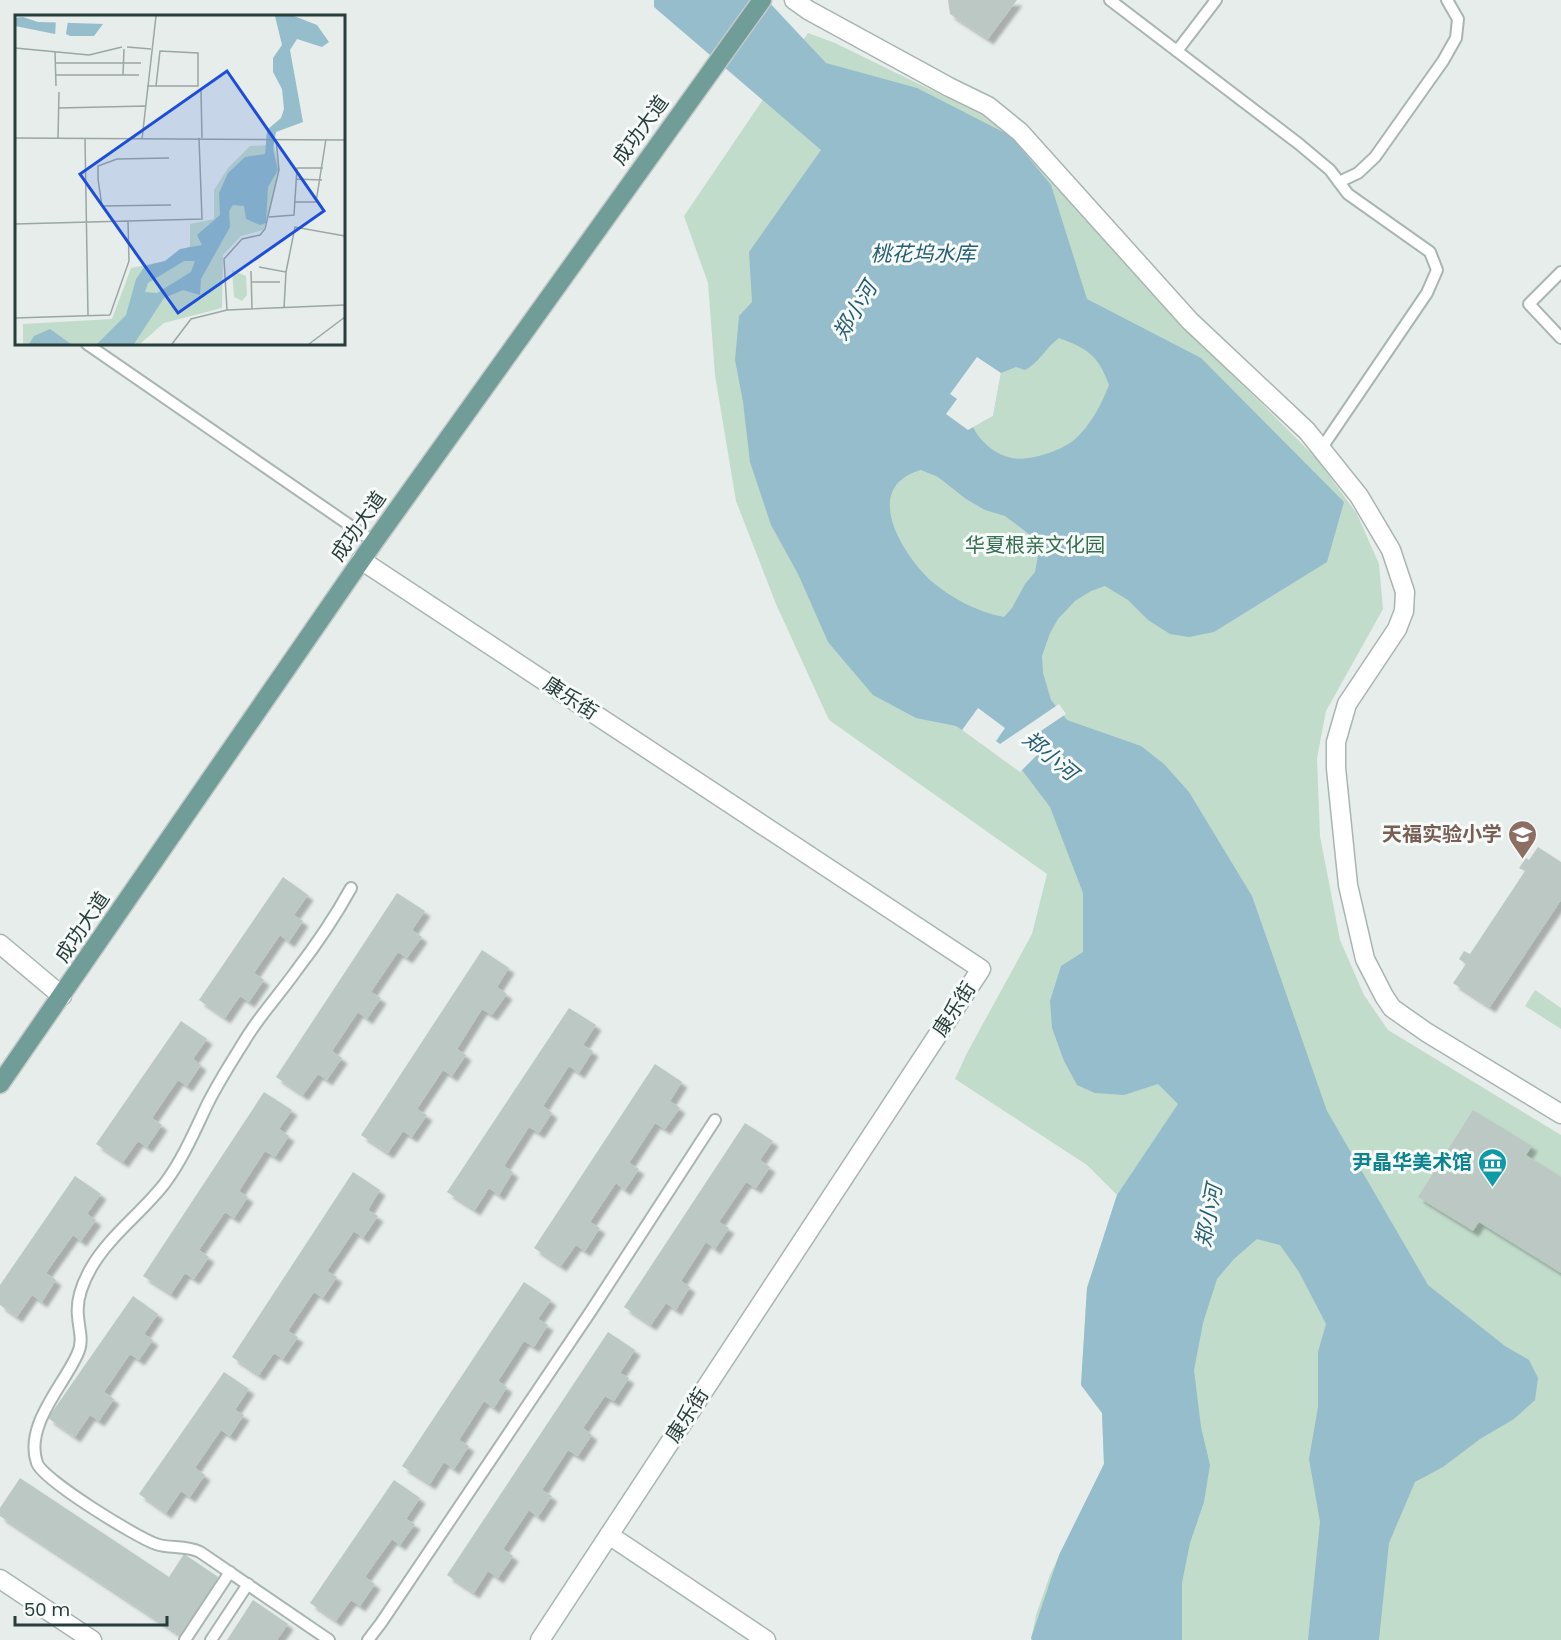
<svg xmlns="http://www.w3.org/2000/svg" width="1561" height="1640" viewBox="0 0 1561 1640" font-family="Poppins,'Noto Sans SC',sans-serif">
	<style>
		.green { fill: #c2dccb }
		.water { fill: #95bdcb; fill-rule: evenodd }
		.pier { fill: #e6edeb }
		.building { fill: #bbc8c4; filter: url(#shadow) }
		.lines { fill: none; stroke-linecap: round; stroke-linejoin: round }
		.lane-casing { stroke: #a9b5b2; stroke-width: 14 }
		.street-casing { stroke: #a9b5b2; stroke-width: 21 }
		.primary-casing { stroke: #c3c9c8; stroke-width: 21 }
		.lane { stroke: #fff; stroke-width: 10 }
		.street { stroke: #fff; stroke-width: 18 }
		.primary { stroke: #709d97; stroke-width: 18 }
		.labels { text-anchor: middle; stroke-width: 6; stroke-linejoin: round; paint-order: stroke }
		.street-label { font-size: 20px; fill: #273d3a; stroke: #f6faf8 }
		.park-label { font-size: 20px; fill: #357052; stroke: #f6faf8 }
		.education-label { font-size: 20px; font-weight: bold; fill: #785e54; stroke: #f6faf8; text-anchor: end }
		.culture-label { font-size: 20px; font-weight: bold; fill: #0d838f; stroke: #f6faf8; text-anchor: end }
		.water-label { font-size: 21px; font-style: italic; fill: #275e73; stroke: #f6faf8 }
		.inset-road { fill: none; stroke: #9aa7a4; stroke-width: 1.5 }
		.view { fill: #1d4ed8; fill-opacity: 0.15; stroke: #1d4ed8; stroke-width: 3 }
		.inset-edge { fill: none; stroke: #273d3a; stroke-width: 3 }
	</style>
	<defs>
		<filter id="shadow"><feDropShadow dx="5.5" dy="5.5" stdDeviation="1.5" flood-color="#0004"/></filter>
	</defs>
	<rect width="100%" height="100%" fill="#e6edeb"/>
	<g class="green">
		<path d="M 808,33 L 835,43 L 1009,128 L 1180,322 L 1317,459 L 1357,514 L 1379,564 L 1383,609 L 1326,711 L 1317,758 L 1320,836 L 1340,940 L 1364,995 L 1388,1030 L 1561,1135 L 1561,1640 L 1031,1640 L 1036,1615 L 1050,1575 L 1104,1464 L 1102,1413 L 1081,1385 L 1087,1288 L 1117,1195 L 1087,1165 L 955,1079 L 967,1053 L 1032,934 L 1047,874 L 829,720 L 776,604 L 736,501 L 715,375 L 708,283 L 684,216 Z"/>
		<path d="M 1535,990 L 1561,1008 L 1561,1029 L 1525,1006 Z"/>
	</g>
	<path class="water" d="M 654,0 L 767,0 L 826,63 L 917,88 L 1011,136 L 1051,185 L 1087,299 L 1201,358 L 1344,502 L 1327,562 L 1214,632 L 1189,637 L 1170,634 L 1148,620 L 1128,600 L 1105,586 L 1091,591 L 1075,601 L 1058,619 L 1050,633 L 1042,656 L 1043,673 L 1051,700 L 1067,720 L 1141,746 L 1164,764 L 1189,792 L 1252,896 L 1327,1111 L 1428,1285 L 1505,1346 L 1529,1360 L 1538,1378 L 1535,1400 L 1514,1419 L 1480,1439 L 1443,1467 L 1415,1482 L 1389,1543 L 1379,1640 L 1308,1640 L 1320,1522 L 1309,1459 L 1318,1407 L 1318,1352 L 1326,1324 L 1299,1272 L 1280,1245 L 1257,1239 L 1234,1259 L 1217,1279 L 1203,1323 L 1194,1370 L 1201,1427 L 1210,1465 L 1204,1502 L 1190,1543 L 1182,1583 L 1182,1640 L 1032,1640 L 1031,1638 L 1059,1555 L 1104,1464 L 1102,1413 L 1081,1385 L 1087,1288 L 1117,1195 L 1178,1104 L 1158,1084 L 1124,1095 L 1095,1093 L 1077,1085 L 1064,1061 L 1052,1028 L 1050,1001 L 1061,966 L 1083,952 L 1083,893 L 1050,807 L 1022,770 L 956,726 L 916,718 L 873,695 L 828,642 L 798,574 L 771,525 L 750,462 L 743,402 L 735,360 L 739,316 L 752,302 L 749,252 L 821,150 L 654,7 ZM 1059,338 C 1088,349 1098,355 1109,385 C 1101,405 1091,425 1074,440 C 1062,450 1029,462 1012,458 C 996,455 980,442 973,427 L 993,416 L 1001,373 L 1016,367 L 1025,370 C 1039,363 1045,348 1059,338 ZM 921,470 L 938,477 L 966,499 L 985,510 L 1005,516 L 1034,538 L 1040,544 L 1035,572 L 1025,584 L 1012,608 L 1004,617 C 977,612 951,598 930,580 C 901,552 861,487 921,470 Z"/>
	<g class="pier">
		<path d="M 977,357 L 1001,373 L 993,416 L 968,430 L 946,414 L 957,399 L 950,394 Z"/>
		<path d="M 1059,704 L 1066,714 L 1023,743 L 1037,755 L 1020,772 L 962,730 L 978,708 L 1005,728 L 996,741 L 1000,744 Z"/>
	</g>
	<g class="building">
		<path d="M 948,0 L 1017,0 L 988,39 L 950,14 Z"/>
		<path d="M 1538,847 L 1561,862 L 1561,900 L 1490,1007 L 1453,983 L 1466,964 L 1459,959 L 1464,951 L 1470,954 L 1525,871 L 1519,868 L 1526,858 L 1529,860 Z"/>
		<path d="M 283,877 L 308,895 L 294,915 L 303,921 L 289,942 L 280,935 L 254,973 L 264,980 L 249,1002 L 240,996 L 225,1018 L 199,1000 Z"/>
		<path d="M 397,893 L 425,911 L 412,930 L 422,937 L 407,958 L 398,952 L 371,992 L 381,998 L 367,1019 L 358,1012 L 332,1051 L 342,1058 L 327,1080 L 318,1074 L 303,1095 L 276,1077 Z"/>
		<path d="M 482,950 L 509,968 L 497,987 L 507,994 L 492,1015 L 482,1009 L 457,1049 L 466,1055 L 452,1076 L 443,1070 L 417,1109 L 427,1115 L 412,1137 L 403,1131 L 388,1153 L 361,1135 Z"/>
		<path d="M 569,1008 L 596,1025 L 583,1045 L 593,1051 L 579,1073 L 569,1066 L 543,1106 L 552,1113 L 539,1133 L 529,1127 L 504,1166 L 513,1172 L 499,1195 L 489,1188 L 475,1210 L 447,1192 Z"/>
		<path d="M 181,1021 L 207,1039 L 193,1059 L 201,1065 L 187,1086 L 178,1080 L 152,1118 L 162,1125 L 147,1147 L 138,1141 L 123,1162 L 96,1144 Z"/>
		<path d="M 655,1064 L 682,1082 L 670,1101 L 680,1108 L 665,1129 L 655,1123 L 629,1163 L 639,1169 L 625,1190 L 616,1183 L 590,1222 L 600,1228 L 585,1251 L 576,1245 L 561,1266 L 534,1248 Z"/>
		<path d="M 264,1092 L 292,1110 L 279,1129 L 289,1136 L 275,1157 L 265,1151 L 239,1191 L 248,1197 L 234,1218 L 225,1212 L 199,1250 L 209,1257 L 194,1279 L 185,1273 L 171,1294 L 143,1276 Z"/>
		<path d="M 1473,1110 L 1532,1146 L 1526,1155 L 1561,1177 L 1561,1273 L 1479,1222 L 1473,1231 L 1418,1197 Z"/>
		<path d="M 745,1123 L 773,1141 L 760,1160 L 770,1167 L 756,1188 L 746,1182 L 719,1222 L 729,1228 L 715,1249 L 706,1242 L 681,1281 L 690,1287 L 676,1310 L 666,1303 L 651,1325 L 624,1307 Z"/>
		<path d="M 353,1172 L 380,1190 L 368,1210 L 378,1216 L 363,1238 L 354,1231 L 327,1271 L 337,1277 L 323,1298 L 314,1292 L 288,1331 L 298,1337 L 283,1359 L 274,1353 L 259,1375 L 232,1357 Z"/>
		<path d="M 75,1176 L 101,1194 L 87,1214 L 96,1220 L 81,1241 L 73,1235 L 46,1273 L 56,1280 L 42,1302 L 32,1295 L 17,1317 L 0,1305 L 0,1285 Z"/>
		<path d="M 524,1282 L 551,1300 L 538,1319 L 548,1325 L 534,1347 L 524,1341 L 498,1381 L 507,1387 L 494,1408 L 484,1401 L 459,1440 L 469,1446 L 454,1469 L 444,1462 L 430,1484 L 402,1466 Z"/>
		<path d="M 133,1296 L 158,1314 L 144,1334 L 153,1340 L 139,1360 L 130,1354 L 104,1392 L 114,1399 L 99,1421 L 90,1415 L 75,1437 L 48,1418 Z"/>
		<path d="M 608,1332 L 635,1350 L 620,1373 L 629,1378 L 614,1401 L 605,1396 L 583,1428 L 592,1435 L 578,1456 L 568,1450 L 542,1490 L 552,1496 L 538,1517 L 529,1510 L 503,1549 L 513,1556 L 498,1578 L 488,1571 L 474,1593 L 447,1575 Z"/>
		<path d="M 224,1372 L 249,1389 L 235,1410 L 244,1415 L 230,1436 L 221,1430 L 195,1468 L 205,1475 L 190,1497 L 181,1491 L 166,1513 L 139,1494 Z"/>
		<path d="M 20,1478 L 169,1577 L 184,1554 L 218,1577 L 180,1635 L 0,1516 L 0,1508 Z"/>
		<path d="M 394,1480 L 420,1498 L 406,1519 L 415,1524 L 400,1545 L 392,1539 L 365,1577 L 375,1584 L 360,1606 L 351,1600 L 336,1621 L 310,1603 Z"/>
		<path d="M 253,1600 L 288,1624 L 277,1640 L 227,1640 Z"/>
	</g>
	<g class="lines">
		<defs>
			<g id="lane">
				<path d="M 1110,0 L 1299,144 L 1330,170 L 1348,194 L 1430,252 L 1437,270 L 1427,293 L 1321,449"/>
				<path d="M 1177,51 L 1216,0"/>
				<path d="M 1339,182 L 1358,173 L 1375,157 L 1443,61 L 1456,38 L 1458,19 L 1447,0"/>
				<path d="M 1561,272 L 1529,304 L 1561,338"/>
				<path d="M 87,344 L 374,542"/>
				<path d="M 185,1640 L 230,1572"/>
				<path d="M 211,1640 L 248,1584"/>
				<path d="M 329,1640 L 200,1552 C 185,1545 170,1549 156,1544 C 136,1537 43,1480 37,1463 C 24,1426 63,1386 77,1355 C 84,1341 79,1331 78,1316 C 76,1299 83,1282 91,1268 C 110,1235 142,1213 165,1183 C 183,1159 195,1130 208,1103 C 219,1081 232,1061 245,1040 C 260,1015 279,995 296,971 C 316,945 335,917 351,888"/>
				<path d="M 368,1640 L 381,1623 L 591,1311 L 715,1120"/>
			</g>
			<g id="street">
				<path d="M 794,0 L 808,10 L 949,87 L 988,106 L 1020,132 L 1190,321 L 1307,431 L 1359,496 L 1391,550 L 1405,592 L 1404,611 L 1397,629 L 1347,704 L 1336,742 L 1336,768 L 1348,885 L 1365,959 L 1384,996 L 1392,1008 L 1426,1032 L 1561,1114"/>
				<path d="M 361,560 L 981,969 L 540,1640"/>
				<path d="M 0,944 L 62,996"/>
				<path d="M 609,1535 L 766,1640"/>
				<path d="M 0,1579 L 92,1640"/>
			</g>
			<path id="primary" d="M 0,1084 L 374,542 L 762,0"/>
		</defs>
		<use href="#lane" class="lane-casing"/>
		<use href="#street" class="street-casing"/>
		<use href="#primary" class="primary-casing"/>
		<use href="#lane" class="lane"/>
		<use href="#street" class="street"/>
		<use href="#primary" class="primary"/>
	</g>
	<defs>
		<symbol id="school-pin" viewBox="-11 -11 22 30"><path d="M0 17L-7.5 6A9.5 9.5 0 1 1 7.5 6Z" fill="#8d6e63" stroke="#f6faf8"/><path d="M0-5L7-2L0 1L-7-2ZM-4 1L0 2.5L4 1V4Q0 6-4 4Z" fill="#fff"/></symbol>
		<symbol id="museum-pin" viewBox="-11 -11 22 30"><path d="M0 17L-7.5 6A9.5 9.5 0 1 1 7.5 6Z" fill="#0f9aa8" stroke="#f6faf8"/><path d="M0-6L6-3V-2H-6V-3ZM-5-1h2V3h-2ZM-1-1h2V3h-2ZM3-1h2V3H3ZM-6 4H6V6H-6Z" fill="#fff"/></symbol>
	</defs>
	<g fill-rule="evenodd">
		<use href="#school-pin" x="1506" y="818" width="33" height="45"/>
		<use href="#museum-pin" x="1476" y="1146" width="33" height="45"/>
	</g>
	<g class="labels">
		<g class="street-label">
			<text transform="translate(640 130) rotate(-54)" y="7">成功大道</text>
			<text transform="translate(358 526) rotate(-55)" y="7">成功大道</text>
			<text transform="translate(571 698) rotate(33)" y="7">康乐街</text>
			<text transform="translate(82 927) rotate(-56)" y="7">成功大道</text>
			<text transform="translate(954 1009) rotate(-57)" y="7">康乐街</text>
			<text transform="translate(687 1415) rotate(-57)" y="7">康乐街</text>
		</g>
		<g class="park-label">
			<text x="1035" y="552">华夏根亲文化园</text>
		</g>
		<g class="education-label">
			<text x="1502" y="841">天福实验小学</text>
		</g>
		<g class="culture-label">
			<text x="1472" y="1169">尹晶华美术馆</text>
		</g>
		<g class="water-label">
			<text x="923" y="261">桃花坞水库</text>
			<text transform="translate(855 311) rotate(-59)" y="7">郑小河</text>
			<text transform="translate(1050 756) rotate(40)" y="7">郑小河</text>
			<text transform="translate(1209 1216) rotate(-79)" y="7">郑小河</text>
		</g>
	</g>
	<g transform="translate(15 15)">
		<rect width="330" height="330" fill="#e6edeb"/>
		<path d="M 259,130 L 264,154 L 253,202 L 248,215 L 226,221 L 208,240 L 207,293 L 149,308 L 125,329 L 8,329 L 8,309 L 97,304 L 116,253 L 150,246 L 175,231 L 175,209 L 199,204 L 199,175 L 213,153 L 235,131 ZM 217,255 L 231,261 L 232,280 L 227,286 L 219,282 Z" fill="#c2dccb"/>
		<path d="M 260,1 L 279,1 L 302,10 L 314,27 L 307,32 L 282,24 L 275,35 L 288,107 L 261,117 L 258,134 L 263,155 L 253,172 L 251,208 L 245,210 L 231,204 L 229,191 L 218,190 L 214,196 L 215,212 L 186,264 L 185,280 L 168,275 L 149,283 L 119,329 L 82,329 L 111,300 L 121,264 L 130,251 L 150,246 L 165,234 L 187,230 L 182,220 L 205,200 L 204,178 L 213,158 L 230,142 L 250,139 L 252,115 L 266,103 L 269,94 L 267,74 L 258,57 L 258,43 L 267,30 ZM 169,246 L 180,246 L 176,257 L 142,278 L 130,277 L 133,268 ZM 8,2 L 23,7 L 90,9 L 85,20 L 65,24 L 0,11 L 0,3 ZM 35,314 L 56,329 L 14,329 L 19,321 Z" fill="#95bdcb" fill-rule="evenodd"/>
		<path d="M 41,4 L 53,6 L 51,19 L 55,21 L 79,21 L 88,9 L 93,9 L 93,17 L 82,26 L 60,27 L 40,22 Z" fill="#e6edeb"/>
		<path class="inset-road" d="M 112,32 L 136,34M 0,33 L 74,40 L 107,32M 40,36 L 41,71M 40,48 L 126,48M 41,60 L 124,60M 108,60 L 109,34M 132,71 L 183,71 L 183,38 L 145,36 L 141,71M 186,76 L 187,123M 44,93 L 130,91M 0,123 L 330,125M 43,123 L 44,77M 70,124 L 73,300M 127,124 L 141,1M 154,143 L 102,144 L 83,151 L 83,164 L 87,191 L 156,190M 281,164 L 307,165M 279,187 L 301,187 L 311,124M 254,202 L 279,200 L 282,153 L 308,153M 0,209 L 187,204 L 184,123M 244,252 L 271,257 L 269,293M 236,256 L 237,294M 271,257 L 280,212 L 330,221M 236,267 L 265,267M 212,295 L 209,244 L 227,224 L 245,220 L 250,214 L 264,155 L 261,124M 95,300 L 114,246 L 113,206M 0,303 L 95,300M 157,329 L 176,304 L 212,295 L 330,290M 294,329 L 330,302"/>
		<path class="view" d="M 212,56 L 309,196 L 163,298 L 65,159 Z"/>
		<rect width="330" height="330" class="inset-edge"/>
	</g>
	<path d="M15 1616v9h152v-9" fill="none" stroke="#273d3a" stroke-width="3"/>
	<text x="24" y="1616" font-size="18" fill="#273d3a" stroke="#f6faf8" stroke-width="4.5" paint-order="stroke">50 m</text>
</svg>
